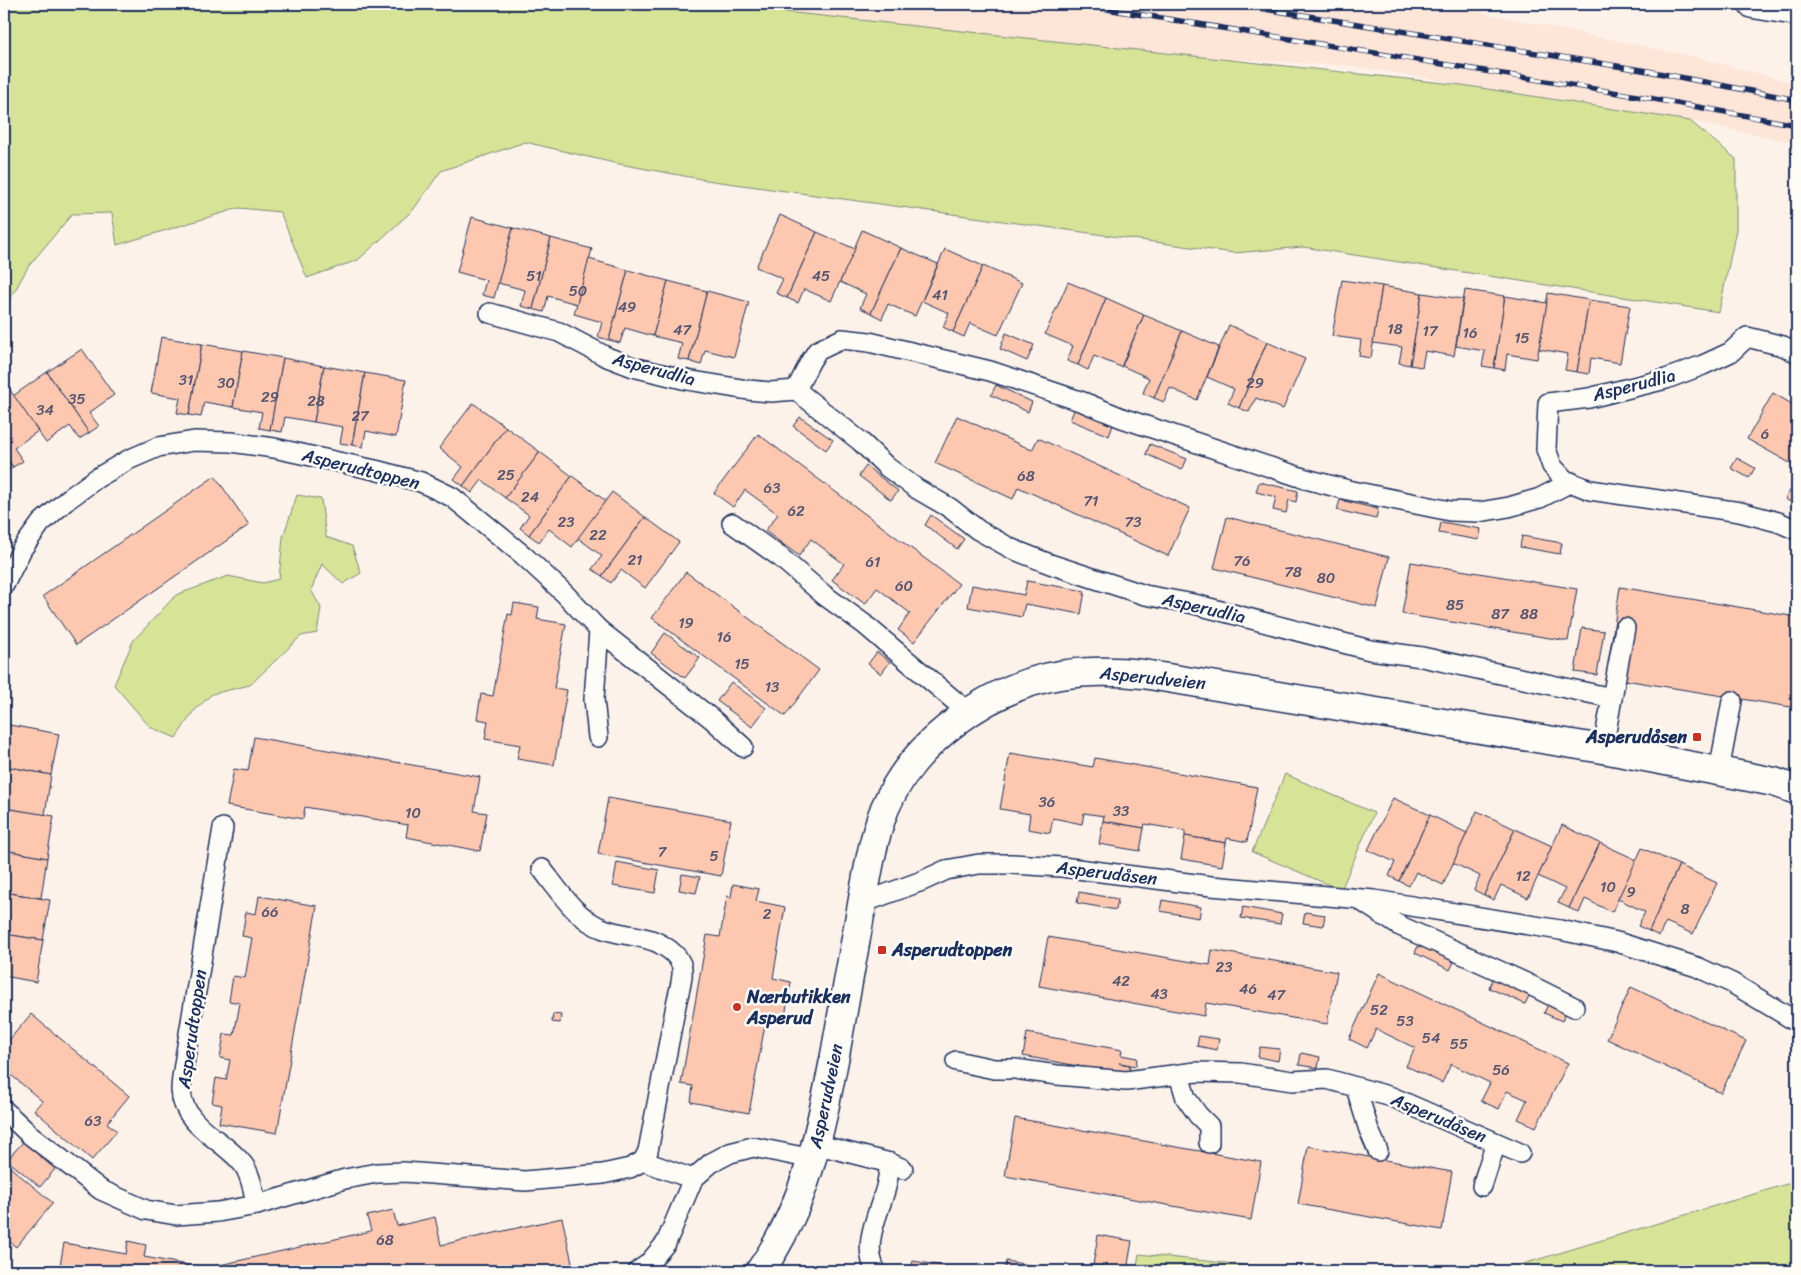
<svg xmlns="http://www.w3.org/2000/svg" width="1801" height="1275" viewBox="0 0 1801 1275" font-family="Sriracha,sans-serif">
	<style>
		.built { fill: #fde5d8 }
		.green { fill: #d7e497; stroke: #798a7a }
		.building { fill: #fdc8af; stroke: #1b2f5e }
		.lines { fill: none; stroke-linecap: round; stroke-linejoin: round }
		.service-casing { stroke: #1b2f5e; stroke-width: 22 }
		.minor-casing { stroke: #1b2f5e; stroke-width: 31 }
		.tertiary-casing { stroke: #1b2f5e; stroke-width: 31 }
		.service { stroke: #fdfcf7; stroke-width: 19 }
		.minor { stroke: #fdfcf7; stroke-width: 28 }
		.tertiary { stroke: #fdfcf7; stroke-width: 28 }
		.rail-casing { stroke: #1b2f5e; stroke-width: 5.5 }
		.rail { stroke: #fdfcf7; stroke-width: 4; stroke-dasharray: 11; stroke-linecap: butt }
		.poi-dot { fill: #c8321e; stroke: #fdfcf7; stroke-width: 2 }
		.labels { text-anchor: middle; stroke-width: 5; stroke-linejoin: round; paint-order: stroke }
		.number-label { font-size: 15px; fill: #545572 }
		.street-label { font-size: 18px; fill: #1b2f5e; stroke: #fdfcf7 }
		.poi-label { font-size: 18px; font-weight: bold; fill: #1b2f5e; stroke: #fdfcf7; text-anchor: start }
	</style>
	<rect width="100%" height="100%" fill="#fdf2e9"/>
	<filter id="ink" filterUnits="userSpaceOnUse"><feTurbulence type="fractalNoise" baseFrequency=".02" numOctaves="2"/><feDisplacementMap in="SourceGraphic" scale="10" xChannelSelector="R" yChannelSelector="G"/><feConvolveMatrix kernelMatrix="1 2 1 2 8 2 1 2 1" color-interpolation-filters="sRGB"/></filter>
	<g filter="url(#ink)">
		<path class="built" d="M 711,4 L 1441,4 L 1700,58 L 1797,84 L 1797,143 L 1690,121 L 1351,66 L 1197,57 Z"/>
		<g class="green">
			<path d="M 4,4 L 711,4 L 1462,85 L 1690,121 L 1736,159 L 1736,230 L 1719,312 L 1303,247 L 1234,253 L 706,180 L 614,163 L 525,142 L 441,171 L 413,210 L 358,260 L 307,278 L 280,212 L 239,208 L 117,245 L 112,213 L 72,214 L 28,267 L 4,310 Z"/>
			<path d="M 297,495 L 321,499 L 326,537 L 352,546 L 361,573 L 343,584 L 322,564 L 311,590 L 321,608 L 317,633 L 301,636 L 250,685 L 212,694 L 193,712 L 176,738 L 150,727 L 114,685 L 133,641 L 176,595 L 228,576 L 263,583 L 279,579 L 283,537 Z"/>
			<path d="M 1285,774 L 1374,813 L 1341,890 L 1252,852 Z"/>
			<path d="M 1797,1181 L 1797,1271 L 1500,1271 Z"/>
			<path d="M 1139,1254 L 1302,1271 L 1136,1271 Z"/>
		</g>
		<g class="building">
			<path d="M 780,215 L 817,232 L 787,298 L 776,293 L 783,279 L 756,267 Z"/>
			<path d="M 472,217 L 513,228 L 494,298 L 482,295 L 486,280 L 457,272 Z"/>
			<path d="M 513,228 L 551,238 L 533,309 L 521,306 L 525,290 L 498,283 Z"/>
			<path d="M 862,230 L 901,248 L 871,313 L 860,308 L 866,294 L 840,282 Z"/>
			<path d="M 817,232 L 855,249 L 831,301 L 804,289 L 798,303 L 787,298 Z"/>
			<path d="M 551,238 L 592,249 L 577,304 L 548,296 L 544,312 L 533,309 Z"/>
			<path d="M 901,248 L 938,264 L 915,316 L 888,304 L 882,319 L 871,313 Z"/>
			<path d="M 945,249 L 983,266 L 953,332 L 943,327 L 949,313 L 922,301 Z"/>
			<path d="M 589,259 L 628,270 L 609,340 L 598,337 L 602,322 L 574,314 Z"/>
			<path d="M 983,266 L 1022,283 L 998,335 L 970,323 L 964,337 L 953,332 Z"/>
			<path d="M 628,270 L 668,281 L 653,336 L 625,328 L 620,343 L 609,340 Z"/>
			<path d="M 1342,280 L 1382,286 L 1371,358 L 1359,356 L 1361,340 L 1332,336 Z"/>
			<path d="M 668,281 L 707,291 L 689,361 L 678,359 L 682,343 L 653,336 Z"/>
			<path d="M 1068,282 L 1106,298 L 1078,365 L 1067,361 L 1073,346 L 1045,334 Z"/>
			<path d="M 1382,286 L 1422,293 L 1410,365 L 1399,363 L 1402,347 L 1373,343 Z"/>
			<path d="M 1465,290 L 1505,296 L 1494,368 L 1482,366 L 1485,351 L 1456,346 Z"/>
			<path d="M 707,291 L 749,302 L 734,357 L 705,350 L 701,365 L 689,361 Z"/>
			<path d="M 1422,293 L 1463,299 L 1454,356 L 1425,351 L 1422,367 L 1410,365 Z"/>
			<path d="M 1548,293 L 1589,300 L 1577,372 L 1565,370 L 1568,354 L 1539,349 Z"/>
			<path d="M 1505,296 L 1547,303 L 1537,359 L 1507,354 L 1505,370 L 1494,368 Z"/>
			<path d="M 1106,298 L 1144,315 L 1121,367 L 1094,356 L 1088,370 L 1078,365 Z"/>
			<path d="M 1589,300 L 1630,306 L 1620,363 L 1591,358 L 1589,374 L 1577,372 Z"/>
			<path d="M 1144,315 L 1182,331 L 1154,398 L 1143,393 L 1149,378 L 1122,366 Z"/>
			<path d="M 1229,325 L 1267,342 L 1239,408 L 1228,403 L 1234,389 L 1207,377 Z"/>
			<path d="M 1182,331 L 1219,347 L 1197,400 L 1170,388 L 1164,402 L 1154,398 Z"/>
			<path d="M 1006,333 L 1034,345 L 1027,361 L 1000,349 Z"/>
			<path d="M 161,337 L 202,344 L 189,415 L 177,413 L 180,398 L 151,393 Z"/>
			<path d="M 1267,342 L 1305,359 L 1283,409 L 1256,398 L 1249,412 L 1239,408 Z"/>
			<path d="M 202,344 L 243,351 L 233,407 L 204,402 L 201,417 L 189,415 Z"/>
			<path d="M 82,349 L 114,395 L 89,413 L 99,426 L 89,433 L 47,372 Z"/>
			<path d="M 243,351 L 283,358 L 270,430 L 259,428 L 262,412 L 233,407 Z"/>
			<path d="M 283,358 L 324,366 L 314,422 L 285,417 L 282,432 L 270,430 Z"/>
			<path d="M 324,366 L 365,373 L 352,445 L 340,443 L 343,427 L 314,422 Z"/>
			<path d="M 47,372 L 89,433 L 79,439 L 70,426 L 46,443 L 13,396 Z"/>
			<path d="M 365,373 L 406,380 L 396,437 L 366,431 L 363,447 L 352,445 Z"/>
			<path d="M 6,384 L 38,431 L 14,448 L 23,461 L 13,467 L 4,454 L 4,385 Z"/>
			<path d="M 996,385 L 1032,402 L 1028,412 L 991,395 Z"/>
			<path d="M 1773,393 L 1797,407 L 1797,467 L 1747,439 Z"/>
			<path d="M 473,403 L 506,427 L 463,486 L 454,479 L 463,467 L 439,448 Z"/>
			<path d="M 1075,408 L 1113,425 L 1109,436 L 1070,420 Z"/>
			<path d="M 957,416 L 1032,450 L 1038,438 L 1190,508 L 1168,556 L 1018,487 L 1013,499 L 935,463 Z"/>
			<path d="M 800,417 L 833,440 L 826,450 L 793,426 Z"/>
			<path d="M 506,427 L 540,452 L 505,498 L 482,480 L 472,493 L 463,486 Z"/>
			<path d="M 758,434 L 959,584 L 914,642 L 898,630 L 910,613 L 877,588 L 865,604 L 832,580 L 844,564 L 811,539 L 799,556 L 765,531 L 778,514 L 745,490 L 733,507 L 714,493 Z"/>
			<path d="M 1150,444 L 1187,459 L 1182,470 L 1146,454 Z"/>
			<path d="M 540,452 L 572,476 L 529,535 L 520,528 L 529,515 L 505,498 Z"/>
			<path d="M 4,454 L 13,467 L 4,474 Z"/>
			<path d="M 1737,458 L 1755,468 L 1749,478 L 1731,468 Z"/>
			<path d="M 866,466 L 898,491 L 891,500 L 859,476 Z"/>
			<path d="M 215,476 L 249,525 L 76,645 L 43,596 Z"/>
			<path d="M 572,476 L 606,501 L 572,547 L 549,529 L 539,542 L 529,535 Z"/>
			<path d="M 1259,482 L 1298,491 L 1296,502 L 1289,500 L 1286,513 L 1273,510 L 1276,497 L 1256,492 Z"/>
			<path d="M 1791,489 L 1797,492 L 1797,505 L 1785,499 Z"/>
			<path d="M 612,492 L 645,517 L 602,576 L 592,569 L 602,556 L 578,538 Z"/>
			<path d="M 1340,500 L 1378,509 L 1376,519 L 1337,510 Z"/>
			<path d="M 931,515 L 964,539 L 957,549 L 925,525 Z"/>
			<path d="M 645,517 L 679,542 L 645,588 L 621,570 L 611,583 L 602,576 Z"/>
			<path d="M 1227,517 L 1389,557 L 1377,608 L 1214,568 Z"/>
			<path d="M 1441,522 L 1481,529 L 1479,540 L 1439,533 Z"/>
			<path d="M 1522,536 L 1562,543 L 1560,554 L 1520,547 Z"/>
			<path d="M 1411,562 L 1577,589 L 1568,641 L 1402,614 Z"/>
			<path d="M 686,572 L 819,670 L 785,716 L 652,618 Z"/>
			<path d="M 1027,581 L 1085,591 L 1081,614 L 1025,604 L 1022,617 L 968,607 L 972,585 L 1024,595 Z"/>
			<path d="M 1620,587 L 1797,617 L 1797,708 L 1606,677 Z"/>
			<path d="M 514,603 L 539,607 L 537,619 L 566,624 L 554,688 L 567,690 L 554,765 L 517,759 L 520,745 L 485,739 L 488,721 L 477,719 L 481,694 L 493,696 L 508,614 L 512,615 Z"/>
			<path d="M 1582,628 L 1604,631 L 1597,675 L 1575,672 Z"/>
			<path d="M 665,633 L 700,658 L 685,678 L 651,653 Z"/>
			<path d="M 877,652 L 890,662 L 881,674 L 868,664 Z"/>
			<path d="M 731,682 L 766,708 L 752,727 L 717,701 Z"/>
			<path d="M 4,724 L 59,734 L 51,775 L 4,766 Z"/>
			<path d="M 254,737 L 480,777 L 474,811 L 487,813 L 480,851 L 406,837 L 408,825 L 305,807 L 303,819 L 227,806 L 234,769 L 248,771 Z"/>
			<path d="M 1010,753 L 1093,767 L 1095,758 L 1257,787 L 1247,842 L 1227,838 L 1226,843 L 1185,836 L 1185,831 L 1145,824 L 1144,828 L 1103,821 L 1104,816 L 1084,813 L 1082,824 L 1053,818 L 1050,833 L 1028,829 L 1030,814 L 1000,809 Z"/>
			<path d="M 4,766 L 51,775 L 45,815 L 4,808 Z"/>
			<path d="M 608,798 L 731,820 L 721,876 L 598,854 Z"/>
			<path d="M 1393,798 L 1430,815 L 1399,881 L 1389,876 L 1395,862 L 1368,850 Z"/>
			<path d="M 4,808 L 54,816 L 47,858 L 4,850 Z"/>
			<path d="M 1477,811 L 1515,829 L 1484,895 L 1474,890 L 1480,876 L 1453,863 Z"/>
			<path d="M 1430,815 L 1467,833 L 1443,885 L 1416,872 L 1409,886 L 1399,881 Z"/>
			<path d="M 1103,821 L 1144,828 L 1140,851 L 1099,844 Z"/>
			<path d="M 1562,825 L 1600,843 L 1569,908 L 1558,903 L 1565,889 L 1538,876 Z"/>
			<path d="M 1515,829 L 1552,846 L 1528,898 L 1501,885 L 1494,900 L 1484,895 Z"/>
			<path d="M 1185,836 L 1226,843 L 1222,866 L 1181,859 Z"/>
			<path d="M 1600,843 L 1637,860 L 1612,912 L 1585,899 L 1579,913 L 1569,908 Z"/>
			<path d="M 1642,848 L 1679,865 L 1649,931 L 1638,926 L 1645,912 L 1618,899 Z"/>
			<path d="M 4,850 L 47,858 L 41,898 L 4,892 Z"/>
			<path d="M 617,862 L 659,870 L 655,893 L 613,886 Z"/>
			<path d="M 1679,865 L 1717,883 L 1693,934 L 1666,922 L 1659,936 L 1649,931 Z"/>
			<path d="M 682,874 L 700,877 L 696,893 L 679,890 Z"/>
			<path d="M 733,884 L 759,889 L 756,901 L 785,907 L 773,978 L 791,982 L 784,1022 L 766,1019 L 749,1113 L 691,1102 L 693,1086 L 681,1084 L 707,935 L 720,937 L 727,896 L 731,897 Z"/>
			<path d="M 4,892 L 50,900 L 43,940 L 4,934 Z"/>
			<path d="M 1079,892 L 1118,899 L 1116,910 L 1077,903 Z"/>
			<path d="M 259,896 L 317,906 L 277,1133 L 219,1123 L 222,1105 L 212,1103 L 216,1078 L 226,1080 L 230,1060 L 220,1058 L 224,1034 L 234,1035 L 240,1003 L 229,1001 L 233,976 L 245,978 L 252,938 L 242,936 L 246,912 L 256,914 Z"/>
			<path d="M 1162,900 L 1201,907 L 1199,918 L 1160,911 Z"/>
			<path d="M 1243,907 L 1282,914 L 1280,924 L 1241,918 Z"/>
			<path d="M 1305,912 L 1325,915 L 1323,926 L 1303,923 Z"/>
			<path d="M 4,934 L 43,940 L 36,982 L 4,976 Z"/>
			<path d="M 1048,937 L 1210,965 L 1212,950 L 1337,972 L 1327,1024 L 1206,1003 L 1204,1016 L 1039,986 Z"/>
			<path d="M 1419,943 L 1455,960 L 1450,970 L 1415,953 Z"/>
			<path d="M 1379,973 L 1568,1063 L 1536,1127 L 1518,1119 L 1527,1100 L 1507,1091 L 1499,1109 L 1481,1101 L 1490,1083 L 1451,1064 L 1442,1083 L 1406,1066 L 1415,1048 L 1376,1029 L 1367,1048 L 1349,1039 Z"/>
			<path d="M 1493,977 L 1530,994 L 1525,1004 L 1489,988 Z"/>
			<path d="M 1631,987 L 1746,1041 L 1721,1093 L 1607,1039 Z"/>
			<path d="M 1549,1002 L 1567,1010 L 1562,1021 L 1544,1013 Z"/>
			<path d="M 31,1014 L 129,1096 L 107,1123 L 117,1131 L 92,1160 L 34,1110 L 42,1101 L 4,1069 L 4,1046 Z"/>
			<path d="M 553,1014 L 561,1015 L 560,1023 L 552,1022 Z"/>
			<path d="M 1027,1033 L 1122,1050 L 1121,1055 L 1137,1058 L 1136,1066 L 1119,1063 L 1130,1065 L 1129,1073 L 1118,1071 L 1117,1073 L 1023,1056 Z"/>
			<path d="M 1199,1036 L 1219,1039 L 1217,1050 L 1197,1046 Z"/>
			<path d="M 1260,1047 L 1280,1049 L 1278,1061 L 1258,1057 Z"/>
			<path d="M 1301,1053 L 1320,1057 L 1318,1068 L 1299,1065 Z"/>
			<path d="M 1015,1118 L 1261,1162 L 1251,1220 L 1005,1176 Z"/>
			<path d="M 23,1142 L 55,1169 L 40,1187 L 7,1160 Z"/>
			<path d="M 1308,1146 L 1452,1172 L 1442,1230 L 1298,1204 Z"/>
			<path d="M 4,1162 L 53,1203 L 16,1247 L 4,1237 Z"/>
			<path d="M 393,1210 L 397,1226 L 435,1217 L 441,1245 L 562,1218 L 574,1271 L 212,1271 L 211,1267 L 371,1231 L 367,1216 Z"/>
			<path d="M 1098,1235 L 1132,1241 L 1127,1270 L 1093,1265 Z"/>
			<path d="M 128,1241 L 146,1245 L 144,1257 L 188,1265 L 187,1271 L 59,1271 L 64,1243 L 126,1254 Z"/>
			<path d="M 913,1261 L 962,1269 L 962,1271 L 911,1271 Z"/>
			<path d="M 1006,1261 L 1057,1270 L 1057,1271 L 1004,1271 Z"/>
		</g>
		<g class="lines">
			<defs>
				<g id="service">
					<path d="M 490,313 L 559,332 L 607,357 L 633,367 L 687,380 L 748,390 L 771,392 L 796,390"/>
					<path d="M 1797,353 L 1783,346 L 1747,337 L 1731,352 L 1703,365 L 1666,379 L 1589,398 L 1548,403 L 1546,449 L 1552,466 L 1565,480 L 1590,490 L 1740,512 L 1778,522 L 1797,530"/>
					<path d="M 1571,482 L 1540,498 L 1509,507 L 1479,512 L 1450,511 L 1348,490 L 1306,479 L 1122,418 L 1083,402 L 990,371 L 869,342 L 842,339 L 817,351 L 810,362 L 796,390 L 860,441 L 887,467 L 917,489 L 950,508 L 978,530 L 1012,549 L 1050,564 L 1145,595 L 1194,604 L 1370,650 L 1422,657 L 1612,698 L 1603,749"/>
					<path d="M 732,523 L 780,557 L 824,595 L 864,624 L 969,713"/>
					<path d="M 4,585 L 22,549 L 41,523 L 67,500 L 97,478 L 128,460 L 158,447 L 194,441 L 231,442 L 274,448 L 375,470 L 421,482 L 452,497 L 523,555 L 564,593 L 599,630 L 712,719 L 743,747"/>
					<path d="M 1612,698 L 1625,628"/>
					<path d="M 598,737 L 594,699 L 599,630"/>
					<path d="M 1719,771 L 1732,701"/>
					<path d="M 223,828 L 184,1064 C 183,1072 181,1082 181,1090 C 182,1125 222,1139 241,1162 C 251,1172 253,1192 257,1205"/>
					<path d="M 1363,902 L 1398,925 L 1526,983 L 1574,1007"/>
					<path d="M 862,903 L 922,881 L 946,870 L 979,864 L 1012,864 L 1062,867 L 1211,886 L 1374,900 L 1560,930 L 1617,942 L 1697,967 L 1732,983 L 1797,1022"/>
					<path d="M 956,1061 L 994,1069 L 1015,1069 L 1057,1075 L 1126,1081 L 1196,1072 L 1241,1073 L 1292,1081 L 1327,1079 L 1392,1097 L 1520,1153"/>
					<path d="M 1179,1075 L 1186,1098 L 1198,1115 L 1209,1126 L 1209,1143"/>
					<path d="M 1356,1088 L 1369,1130 L 1378,1151"/>
					<path d="M 4,1110 L 29,1134 L 101,1190 L 146,1210 L 176,1215 L 218,1212 L 257,1205 L 345,1179 L 377,1173 L 404,1172 L 525,1181 L 603,1174 L 630,1168 L 643,1161 L 648,1151 C 657,1102 667,1054 676,1005 C 678,994 685,975 681,964 C 678,956 669,949 662,945 C 646,935 622,936 604,929 C 577,920 559,891 542,869"/>
					<path d="M 815,1144 L 890,1163 L 903,1169"/>
					<path d="M 643,1161 L 693,1179"/>
					<path d="M 1482,1186 L 1496,1143"/>
					<path d="M 638,1271 L 648,1264 L 666,1243 L 693,1179 L 711,1163 L 730,1153 L 753,1147 L 813,1159"/>
					<path d="M 876,1271 C 861,1244 879,1214 886,1187 C 888,1179 889,1171 890,1163"/>
				</g>
				<path id="minor" d="M 760,1271 C 806,1206 820,1132 835,1055 C 843,1010 851,966 859,921 C 866,884 871,843 885,808 C 913,742 989,687 1060,675 C 1087,671 1115,671 1143,674 L 1603,749 L 1744,776 L 1774,782 L 1797,790"/>
				<path id="tertiary" d="M 1753,4 L 1797,11"/>
			</defs>
			<use href="#service" class="service-casing"/>
			<use href="#minor" class="minor-casing"/>
			<use href="#tertiary" class="tertiary-casing"/>
			<use href="#service" class="service"/>
			<use href="#minor" class="minor"/>
			<use href="#tertiary" class="tertiary"/>
			<defs>
				<g id="rail">
					<path d="M 1076,4 L 1643,97 L 1797,125"/>
					<path d="M 1234,4 L 1648,71 L 1797,100"/>
				</g>
			</defs>
			<use href="#rail" class="rail-casing"/>
			<use href="#rail" class="rail"/>
		</g>
	</g>
	<g class="poi-dot">
		<rect x="1692" y="732" width="10" height="10" rx="2.5"/>
		<rect x="877" y="945" width="10" height="10" rx="2.5"/>
		<circle cx="737" cy="1007" r="5"/>
	</g>
	<g class="labels">
		<g class="number-label">
			<text x="534" y="281">51</text>
			<text x="821" y="281">45</text>
			<text x="578" y="296">50</text>
			<text x="940" y="300">41</text>
			<text x="627" y="312">49</text>
			<text x="1395" y="334">18</text>
			<text x="682" y="335">47</text>
			<text x="1430" y="336">17</text>
			<text x="1470" y="338">16</text>
			<text x="1522" y="343">15</text>
			<text x="186" y="385">31</text>
			<text x="226" y="388">30</text>
			<text x="1255" y="388">29</text>
			<text x="270" y="402">29</text>
			<text x="77" y="404">35</text>
			<text x="316" y="406">28</text>
			<text x="45" y="415">34</text>
			<text x="360" y="421">27</text>
			<text x="1765" y="439">6</text>
			<text x="506" y="480">25</text>
			<text x="1026" y="481">68</text>
			<text x="772" y="493">63</text>
			<text x="530" y="502">24</text>
			<text x="1091" y="506">71</text>
			<text x="796" y="516">62</text>
			<text x="566" y="527">23</text>
			<text x="1133" y="527">73</text>
			<text x="598" y="540">22</text>
			<text x="635" y="565">21</text>
			<text x="1242" y="566">76</text>
			<text x="873" y="567">61</text>
			<text x="1293" y="577">78</text>
			<text x="1326" y="583">80</text>
			<text x="904" y="591">60</text>
			<text x="1455" y="610">85</text>
			<text x="1500" y="619">87</text>
			<text x="1529" y="619">88</text>
			<text x="686" y="628">19</text>
			<text x="724" y="642">16</text>
			<text x="742" y="669">15</text>
			<text x="772" y="692">13</text>
			<text x="1047" y="807">36</text>
			<text x="1121" y="816">33</text>
			<text x="413" y="818">10</text>
			<text x="662" y="857">7</text>
			<text x="714" y="861">5</text>
			<text x="1523" y="881">12</text>
			<text x="1608" y="892">10</text>
			<text x="1631" y="897">9</text>
			<text x="1685" y="914">8</text>
			<text x="270" y="917">66</text>
			<text x="767" y="919">2</text>
			<text x="1224" y="972">23</text>
			<text x="1121" y="986">42</text>
			<text x="1248" y="994">46</text>
			<text x="1159" y="999">43</text>
			<text x="1276" y="1000">47</text>
			<text x="1379" y="1015">52</text>
			<text x="1405" y="1026">53</text>
			<text x="1431" y="1043">54</text>
			<text x="1459" y="1049">55</text>
			<text x="1501" y="1075">56</text>
			<text x="93" y="1126">63</text>
			<text x="385" y="1245">68</text>
		</g>
		<g class="street-label">
			<text transform="translate(654 369) rotate(15)" y="6">Asperudlia</text>
			<text transform="translate(1634 385) rotate(-14)" y="6">Asperudlia</text>
			<text transform="translate(361 469) rotate(14)" y="6">Asperudtoppen</text>
			<text transform="translate(1204 608) rotate(13)" y="6">Asperudlia</text>
			<text transform="translate(1153 678) rotate(6)" y="6">Asperudveien</text>
			<text transform="translate(1107 873) rotate(7)" y="6">Asperudåsen</text>
			<text transform="translate(192 1029) rotate(-82)" y="6">Asperudtoppen</text>
			<text transform="translate(826 1096) rotate(-78)" y="6">Asperudveien</text>
			<text transform="translate(1439 1118) rotate(23)" y="6">Asperudåsen</text>
		</g>
		<g class="poi-label">
			<text x="1687" y="743" text-anchor="end">Asperudåsen</text>
			<text x="892" y="956">Asperudtoppen</text>
			<text x="747" y="1003">Nærbutikken<tspan x="747" dy="21">Asperud</tspan></text>
		</g>
	</g>
	<rect width="1801" height="1275" fill="none" stroke="#fdfcf7" stroke-width="20"/>
	<rect x="10" y="10" width="1781" height="1255" fill="none" stroke="#1b2f5e" stroke-width="2" filter="url(#ink)"/>
</svg>
